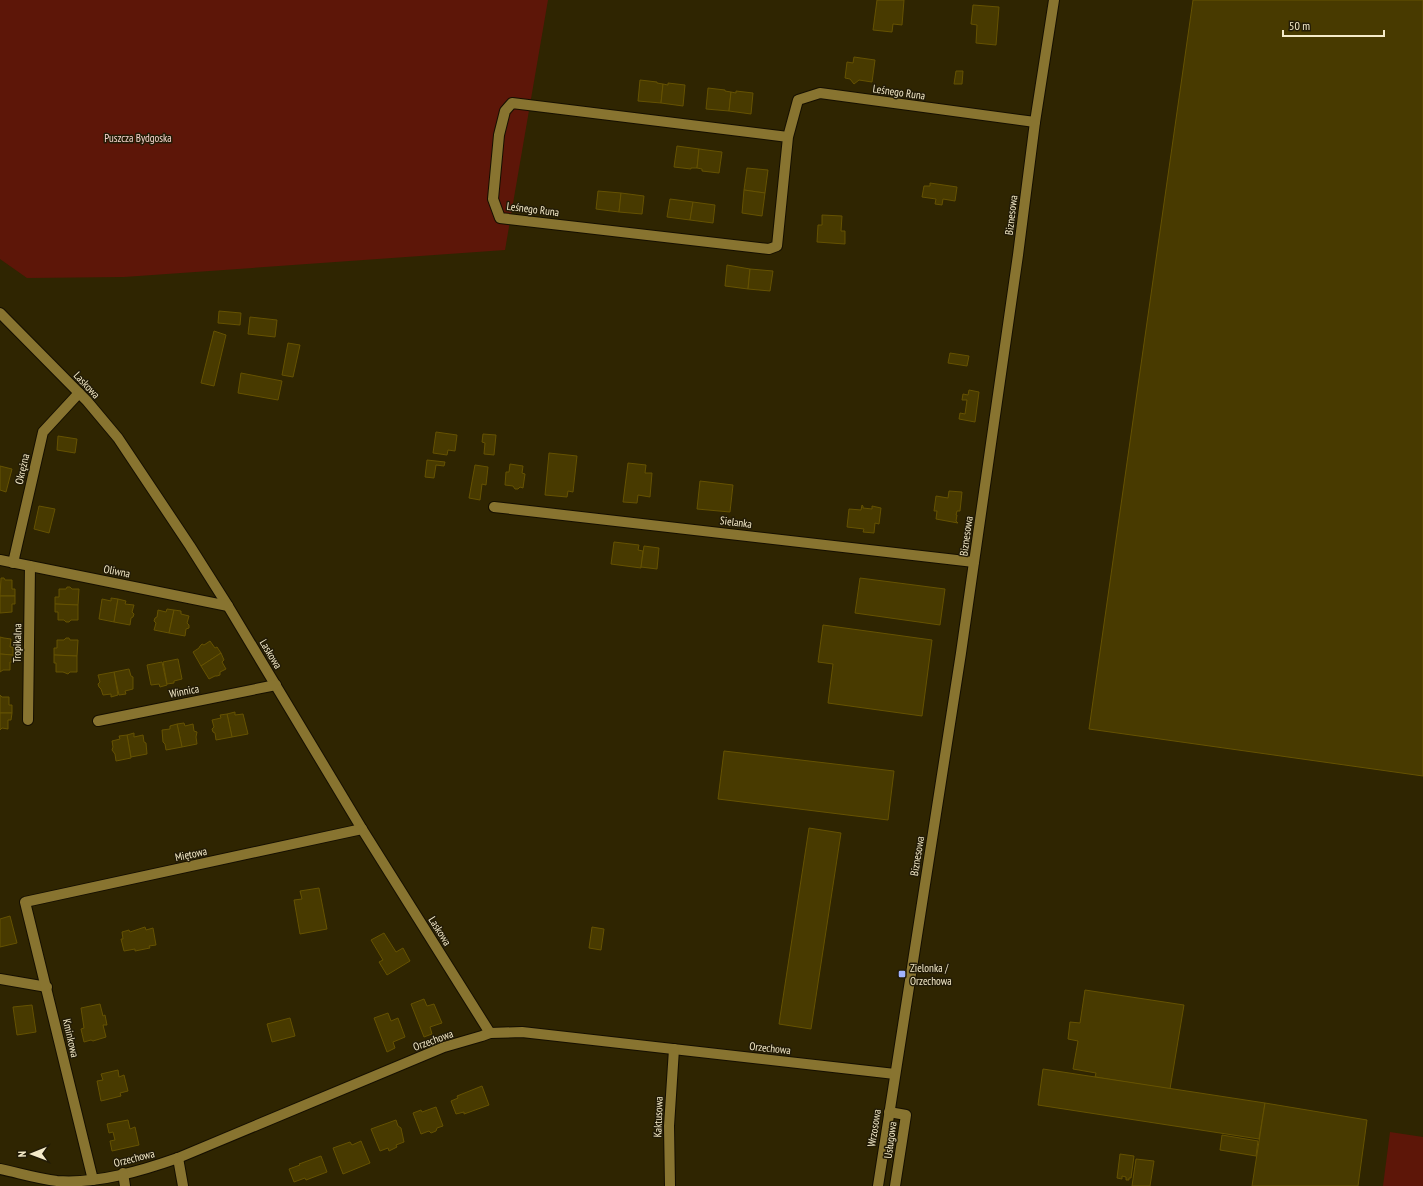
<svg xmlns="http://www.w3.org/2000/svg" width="1423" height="1186" viewBox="0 0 1423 1186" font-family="'PT Sans Narrow',sans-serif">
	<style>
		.green { fill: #5d1608 }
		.building { fill: #483a00; stroke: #655202 }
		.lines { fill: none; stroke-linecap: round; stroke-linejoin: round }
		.minor-casing { stroke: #150f00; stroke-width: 12 }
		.minor { stroke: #887430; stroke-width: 10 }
		.poi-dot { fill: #a1b3fd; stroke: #231c07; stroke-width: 1.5 }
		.labels { text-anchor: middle; stroke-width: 3; stroke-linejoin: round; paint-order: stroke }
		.street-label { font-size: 11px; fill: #f4eac9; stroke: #231c07 }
		.park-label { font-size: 11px; fill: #f8d6ce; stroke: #231c07 }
		.poi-label { font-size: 11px; fill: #f4eac9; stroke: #231c07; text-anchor: start }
	</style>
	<rect width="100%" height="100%" fill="#2f2501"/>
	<g class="green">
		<path d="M 0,0 L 548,0 L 505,250 L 124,277 L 27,278 L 0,259 Z"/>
		<path d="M 1390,1132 L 1423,1137 L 1423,1186 L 1383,1186 Z"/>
	</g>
	<g class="building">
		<path d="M 877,0 L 904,0 L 902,25 L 893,24 L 892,32 L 873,30 Z"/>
		<path d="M 1193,0 L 1423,0 L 1423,776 L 1089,729 Z"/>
		<path d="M 973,5 L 999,7 L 996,45 L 976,43 L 977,25 L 971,24 Z"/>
		<path d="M 854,57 L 875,60 L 872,82 L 859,80 L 854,84 L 850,79 L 845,78 L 847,62 L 853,63 Z"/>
		<path d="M 956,71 L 963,71 L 962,84 L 954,84 Z"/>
		<path d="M 640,80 L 657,82 L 657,83 L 663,84 L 661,103 L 638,101 Z"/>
		<path d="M 668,83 L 685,85 L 683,106 L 661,103 L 663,84 L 668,85 Z"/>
		<path d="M 708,88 L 725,90 L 725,91 L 731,92 L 729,111 L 706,109 Z"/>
		<path d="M 736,91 L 753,93 L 751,114 L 729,111 L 731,92 L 736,93 Z"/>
		<path d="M 677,146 L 699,149 L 697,168 L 691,168 L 691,169 L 674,167 Z"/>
		<path d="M 699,149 L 722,152 L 719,173 L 702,171 L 702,169 L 697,168 Z"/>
		<path d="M 747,168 L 768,170 L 765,193 L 744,190 Z"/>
		<path d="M 930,183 L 957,187 L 955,201 L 943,199 L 942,205 L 935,204 L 936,199 L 922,197 L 924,186 L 930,186 Z"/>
		<path d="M 744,190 L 765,193 L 762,216 L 742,213 Z"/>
		<path d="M 598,191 L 621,193 L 619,212 L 596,209 Z"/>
		<path d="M 621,193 L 644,196 L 642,214 L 619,212 Z"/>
		<path d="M 670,199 L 693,202 L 690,220 L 667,217 Z"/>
		<path d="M 693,202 L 715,205 L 713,223 L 690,220 Z"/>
		<path d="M 822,215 L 842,216 L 841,231 L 845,231 L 845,244 L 817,242 L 818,225 L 822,225 Z"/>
		<path d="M 727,265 L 750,269 L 748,289 L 725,286 Z"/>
		<path d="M 750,269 L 773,271 L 770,291 L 748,289 Z"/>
		<path d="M 219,311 L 241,313 L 240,325 L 218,323 Z"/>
		<path d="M 250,317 L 277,320 L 275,337 L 248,334 Z"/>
		<path d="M 214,331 L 226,335 L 214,386 L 201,383 Z"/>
		<path d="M 288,343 L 300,345 L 293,377 L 282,375 Z"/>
		<path d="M 950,353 L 969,356 L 967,366 L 948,363 Z"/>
		<path d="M 241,373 L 282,381 L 278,400 L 238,393 Z"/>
		<path d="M 969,390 L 979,392 L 975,422 L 959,419 L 960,413 L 965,414 L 967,400 L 962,400 L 963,394 L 968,395 Z"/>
		<path d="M 436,432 L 457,435 L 455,451 L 448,450 L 447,455 L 433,453 Z"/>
		<path d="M 483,434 L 496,435 L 494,455 L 484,454 L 485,443 L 482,442 Z"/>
		<path d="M 58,436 L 77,439 L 75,453 L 57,450 Z"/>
		<path d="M 549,453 L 577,456 L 573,492 L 568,491 L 567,497 L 545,495 Z"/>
		<path d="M 427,460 L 445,462 L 444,466 L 436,465 L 434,478 L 425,477 Z"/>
		<path d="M 628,463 L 646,465 L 645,473 L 652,473 L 650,497 L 638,495 L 637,503 L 623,502 Z"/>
		<path d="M 510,464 L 523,466 L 522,473 L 525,474 L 523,488 L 520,487 L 518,489 L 515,489 L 513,486 L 505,485 L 506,472 L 509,472 Z"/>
		<path d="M 475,465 L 488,467 L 486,485 L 482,484 L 480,500 L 469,498 Z"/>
		<path d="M 0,466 L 12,469 L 6,492 L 0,490 Z"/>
		<path d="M 700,481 L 733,485 L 730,512 L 697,509 Z"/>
		<path d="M 949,491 L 962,492 L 960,511 L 957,511 L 956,515 L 957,515 L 956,521 L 958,523 L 936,519 L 937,511 L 934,511 L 936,496 L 948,498 Z"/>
		<path d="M 862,505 L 863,506 L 863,508 L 872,509 L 872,506 L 881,508 L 879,524 L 875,523 L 874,533 L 863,532 L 864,529 L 847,527 L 849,509 L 861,510 Z"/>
		<path d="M 39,506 L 55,509 L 49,533 L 34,529 Z"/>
		<path d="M 614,542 L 639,545 L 638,550 L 643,551 L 641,568 L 611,564 Z"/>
		<path d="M 644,546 L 659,548 L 657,569 L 641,567 Z"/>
		<path d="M 1,578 L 4,578 L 5,580 L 12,580 L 12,589 L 15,589 L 15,596 L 0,596 Z"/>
		<path d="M 860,578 L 945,589 L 940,625 L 855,613 Z"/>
		<path d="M 67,587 L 70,587 L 72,589 L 79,589 L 78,605 L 55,604 L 55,597 L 59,597 L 59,589 L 66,589 Z"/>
		<path d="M 0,596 L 15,596 L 15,604 L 12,604 L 12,612 L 0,613 Z"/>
		<path d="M 111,598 L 118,599 L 114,622 L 99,619 L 102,599 L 111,601 Z"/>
		<path d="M 118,599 L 126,601 L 125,604 L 134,605 L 132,612 L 134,614 L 133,617 L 131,618 L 130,625 L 114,622 Z"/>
		<path d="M 55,604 L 78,605 L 78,620 L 71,620 L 69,622 L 66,622 L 64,620 L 58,620 L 58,612 L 55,612 Z"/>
		<path d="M 167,609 L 174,610 L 169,633 L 154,630 L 156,623 L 154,621 L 155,618 L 157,617 L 158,610 L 166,612 Z"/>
		<path d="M 174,610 L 181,611 L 181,614 L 189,616 L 187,623 L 189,625 L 189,628 L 186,629 L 185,636 L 169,633 Z"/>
		<path d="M 823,625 L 932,640 L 922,716 L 828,703 L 833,664 L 818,662 Z"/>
		<path d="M 0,637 L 4,638 L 11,639 L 10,647 L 13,647 L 13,655 L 0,654 Z"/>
		<path d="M 66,638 L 69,638 L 70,640 L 78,640 L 77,656 L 54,655 L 54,648 L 57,648 L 57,640 L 64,640 Z"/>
		<path d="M 210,641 L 215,648 L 217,647 L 221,653 L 201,666 L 193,652 L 199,648 L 200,646 L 202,644 L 204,645 Z"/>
		<path d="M 221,653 L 224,660 L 222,662 L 226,669 L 220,672 L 220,675 L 217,676 L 215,676 L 209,679 L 201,666 Z"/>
		<path d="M 0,654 L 13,655 L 13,662 L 10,662 L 10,670 L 3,670 L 0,672 Z"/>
		<path d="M 54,655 L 77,656 L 77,672 L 70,672 L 68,674 L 63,672 L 56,672 L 56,663 L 54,663 Z"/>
		<path d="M 178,659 L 182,679 L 174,681 L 174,683 L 167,684 L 163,662 Z"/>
		<path d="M 162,662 L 167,685 L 160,687 L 159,684 L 151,685 L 147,665 Z"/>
		<path d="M 129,669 L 131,676 L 133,677 L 133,689 L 125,691 L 126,694 L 119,695 L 114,672 Z"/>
		<path d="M 114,672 L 118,695 L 111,697 L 111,694 L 103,695 L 101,689 L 99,687 L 98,684 L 100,682 L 98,675 Z"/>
		<path d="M 0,695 L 2,697 L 9,697 L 9,705 L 12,705 L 12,713 L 0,713 Z"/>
		<path d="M 235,712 L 235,715 L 243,714 L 248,734 L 232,737 L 227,714 Z"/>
		<path d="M 0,713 L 12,713 L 11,720 L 8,720 L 8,729 L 2,728 L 0,730 Z"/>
		<path d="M 227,714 L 232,737 L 216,740 L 215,733 L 213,732 L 212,729 L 214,727 L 212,720 L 221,718 L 220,715 Z"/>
		<path d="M 184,723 L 185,726 L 193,724 L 194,731 L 197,732 L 196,737 L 197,744 L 182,747 L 177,724 Z"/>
		<path d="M 177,724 L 182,747 L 166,750 L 165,744 L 163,742 L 162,730 L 170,729 L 170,726 Z"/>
		<path d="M 134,733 L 134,737 L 143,735 L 144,742 L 146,743 L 147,754 L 131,757 L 127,735 Z"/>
		<path d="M 127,735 L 131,758 L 116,761 L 115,754 L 112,750 L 113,747 L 112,741 L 120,739 L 119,736 Z"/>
		<path d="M 724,751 L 894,771 L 888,820 L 718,799 Z"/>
		<path d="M 809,828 L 841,833 L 811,1029 L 779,1024 Z"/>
		<path d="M 319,888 L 327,929 L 300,934 L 294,900 L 302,899 L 300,891 Z"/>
		<path d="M 10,916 L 17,943 L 0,947 L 0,919 Z"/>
		<path d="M 145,927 L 146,930 L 153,928 L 156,945 L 149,946 L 150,948 L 135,951 L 135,949 L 124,951 L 121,939 L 123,939 L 122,932 L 129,930 L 130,932 Z"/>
		<path d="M 592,927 L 604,929 L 601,950 L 589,948 Z"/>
		<path d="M 384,933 L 396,952 L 403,948 L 410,961 L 387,975 L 379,962 L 383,960 L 371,940 Z"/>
		<path d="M 1085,990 L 1184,1005 L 1170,1089 L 1095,1077 L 1096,1073 L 1073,1069 L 1078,1041 L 1068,1039 L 1070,1022 L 1080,1023 Z"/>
		<path d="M 424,999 L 427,1006 L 434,1004 L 442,1023 L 430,1027 L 432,1034 L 424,1037 L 411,1004 Z"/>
		<path d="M 100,1004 L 103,1016 L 105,1015 L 107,1025 L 103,1025 L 106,1037 L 93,1041 L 91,1040 L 84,1042 L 81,1029 L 84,1028 L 81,1008 Z"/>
		<path d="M 32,1005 L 36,1032 L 17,1035 L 13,1007 Z"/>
		<path d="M 388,1013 L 391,1021 L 398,1018 L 405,1037 L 393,1042 L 395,1048 L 387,1052 L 374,1018 Z"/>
		<path d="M 290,1018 L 295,1036 L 272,1042 L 267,1024 Z"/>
		<path d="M 1043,1069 L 1265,1103 L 1259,1139 L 1038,1105 Z"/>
		<path d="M 118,1070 L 119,1077 L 124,1075 L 128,1091 L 120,1093 L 121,1096 L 101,1101 L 97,1081 L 103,1080 L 101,1074 Z"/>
		<path d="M 482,1086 L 489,1105 L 464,1114 L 464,1112 L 456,1114 L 451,1101 L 458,1098 L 457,1096 Z"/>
		<path d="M 1265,1103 L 1367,1120 L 1358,1186 L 1252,1186 Z"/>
		<path d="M 436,1107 L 443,1126 L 437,1128 L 436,1131 L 431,1133 L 429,1131 L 421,1134 L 413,1113 L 421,1110 L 422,1112 Z"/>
		<path d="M 128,1120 L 130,1129 L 135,1127 L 139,1145 L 112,1151 L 110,1141 L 115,1140 L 113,1132 L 109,1133 L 107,1124 Z"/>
		<path d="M 396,1120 L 398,1126 L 401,1128 L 404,1142 L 396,1145 L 397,1147 L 389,1151 L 388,1148 L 380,1151 L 371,1129 Z"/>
		<path d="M 1222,1135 L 1258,1141 L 1256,1156 L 1220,1150 Z"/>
		<path d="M 361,1141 L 370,1163 L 343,1174 L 333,1148 L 350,1142 L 352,1145 Z"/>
		<path d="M 1120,1154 L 1134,1156 L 1131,1178 L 1129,1178 L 1129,1180 L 1126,1180 L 1126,1177 L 1122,1176 L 1122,1179 L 1117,1178 Z"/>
		<path d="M 321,1156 L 327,1172 L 306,1180 L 305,1178 L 294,1182 L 289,1169 L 300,1165 L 299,1164 Z"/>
		<path d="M 1136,1159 L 1154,1161 L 1150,1186 L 1132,1186 Z"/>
	</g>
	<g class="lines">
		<defs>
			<g id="minor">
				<path d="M 788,137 L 777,246 L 769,249 L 500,218 L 493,199 L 499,135 L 505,111 L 512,103 L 788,137 L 798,100 L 820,93 L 1035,122"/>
				<path d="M 0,313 L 87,401 L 118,438 L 190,546 L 228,606 L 362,829 L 490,1033"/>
				<path d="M 494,507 L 974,562"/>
				<path d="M 0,560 L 228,606"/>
				<path d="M 13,563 L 43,432 L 79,393"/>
				<path d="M 28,720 L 30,566"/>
				<path d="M 98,721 L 276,685"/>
				<path d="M 0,979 L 47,987"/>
				<path d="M 889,1112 L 906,1115 L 895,1186"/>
				<path d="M 178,1158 L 183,1186"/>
				<path d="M 0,1169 C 19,1173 38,1179 57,1181 C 97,1184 141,1171 178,1158 L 444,1047 L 482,1036 L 490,1033 L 522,1032 L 895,1074"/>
				<path d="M 123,1173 L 125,1186"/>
				<path d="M 93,1180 L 25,902 L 362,829"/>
				<path d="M 670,1186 L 669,1126 L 674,1049"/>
				<path d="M 878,1186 L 961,653 L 1018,255 L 1035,122 L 1054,0"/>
			</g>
		</defs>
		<use href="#minor" class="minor-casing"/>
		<use href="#minor" class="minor"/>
	</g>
	<rect class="poi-dot" x="898" y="970" width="8" height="8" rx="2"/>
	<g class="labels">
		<g class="street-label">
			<text transform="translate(899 92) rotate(8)" y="4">Leśnego Runa</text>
			<text transform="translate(533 209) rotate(7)" y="4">Leśnego Runa</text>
			<text transform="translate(1011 215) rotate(-83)" y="4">Biznesowa</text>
			<text transform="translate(87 385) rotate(47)" y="4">Laskowa</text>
			<text transform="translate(22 469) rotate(-77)" y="4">Okrężna</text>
			<text transform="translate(736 522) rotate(7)" y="4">Sielanka</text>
			<text transform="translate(966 536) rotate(-82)" y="4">Biznesowa</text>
			<text transform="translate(117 571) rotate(11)" y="4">Oliwna</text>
			<text transform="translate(17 643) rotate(-89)" y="4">Tropikalna</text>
			<text transform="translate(271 654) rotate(59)" y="4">Laskowa</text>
			<text transform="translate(184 691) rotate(-11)" y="4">Winnica</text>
			<text transform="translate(191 854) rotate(-12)" y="4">Miętowa</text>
			<text transform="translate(917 856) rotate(-81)" y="4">Biznesowa</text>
			<text transform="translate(440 931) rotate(58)" y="4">Laskowa</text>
			<text transform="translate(71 1038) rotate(77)" y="4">Kminkowa</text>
			<text transform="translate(433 1040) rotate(-20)" y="4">Orzechowa</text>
			<text transform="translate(770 1048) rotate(6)" y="4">Orzechowa</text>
			<text transform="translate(658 1117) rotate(-88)" y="4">Kaktusowa</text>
			<text transform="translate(874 1128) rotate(-81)" y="4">Wrzosowa</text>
			<text transform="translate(890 1140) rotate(-82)" y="4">Usługowa</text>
			<text transform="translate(134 1158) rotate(-14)" y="4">Orzechowa</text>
		</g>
		<g class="park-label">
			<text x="138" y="142">Puszcza Bydgoska</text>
		</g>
		<g class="poi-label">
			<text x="910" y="972">Zielonka /<tspan x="910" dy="13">Orzechowa</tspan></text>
		</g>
	</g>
	<g transform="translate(32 1154) rotate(269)" stroke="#231c07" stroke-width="3" paint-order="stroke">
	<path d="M0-3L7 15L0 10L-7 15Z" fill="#f4eac9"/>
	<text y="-6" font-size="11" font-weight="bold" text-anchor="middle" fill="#f4eac9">N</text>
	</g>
	<path d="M1283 30v6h101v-6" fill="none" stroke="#f4eac9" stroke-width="2"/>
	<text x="1289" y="30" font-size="12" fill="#f4eac9" stroke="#231c07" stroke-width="3" paint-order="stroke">50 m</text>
</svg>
